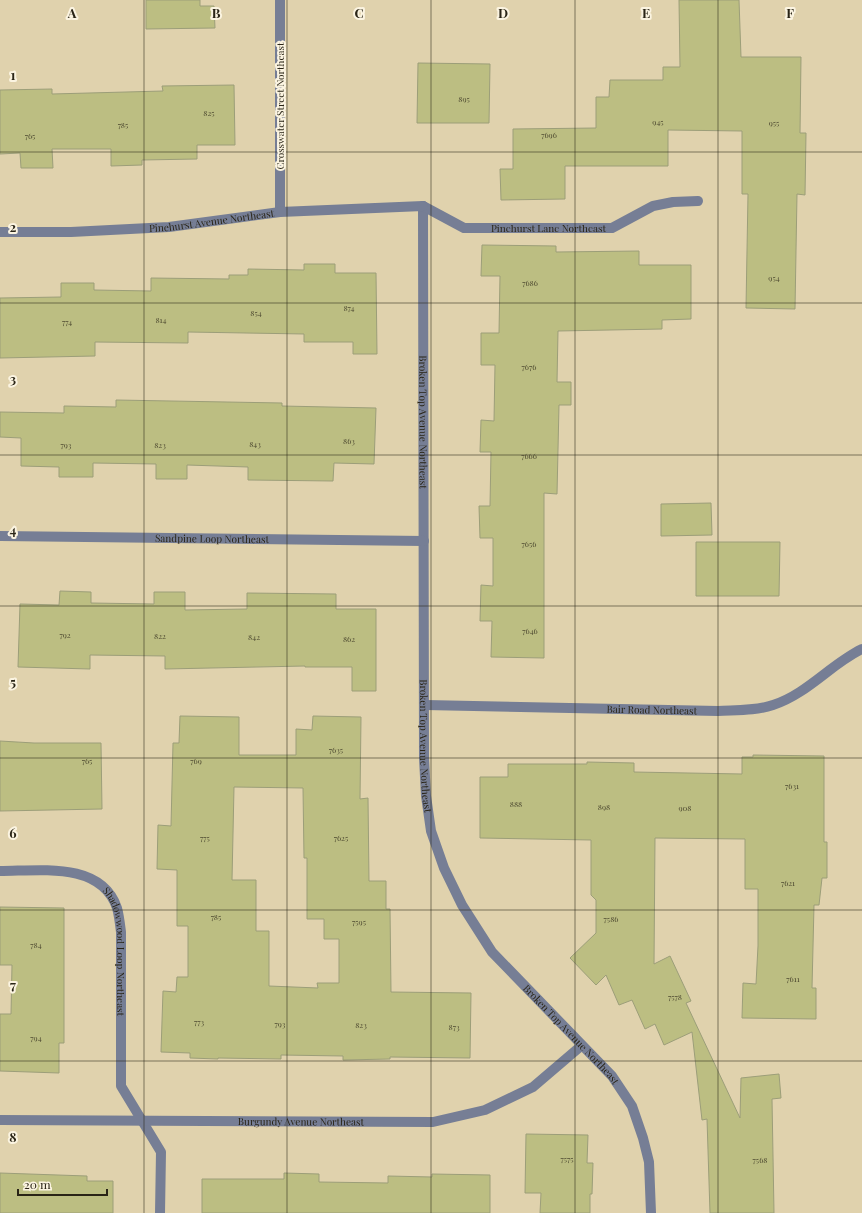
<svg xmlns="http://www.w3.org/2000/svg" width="862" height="1213" viewBox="0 0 862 1213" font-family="'Playfair Display',serif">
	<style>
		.building { fill: #bcbe82; stroke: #9c9e79; fill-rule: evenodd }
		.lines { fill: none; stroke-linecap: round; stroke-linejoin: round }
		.minor { stroke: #767e95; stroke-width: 10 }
		.grid { fill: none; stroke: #292416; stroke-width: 1; stroke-opacity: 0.55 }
		.labels { text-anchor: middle; stroke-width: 4; stroke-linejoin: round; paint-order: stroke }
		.number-label { font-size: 8px; fill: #4e4a31 }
		.street-label { font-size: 10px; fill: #292416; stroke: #fbf4e1 }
		.grid-label { font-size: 13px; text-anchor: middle; font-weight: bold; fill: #292416; stroke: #fbf4e1; stroke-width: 4; stroke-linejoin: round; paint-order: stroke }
	</style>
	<rect width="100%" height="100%" fill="#e0d2ad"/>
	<g class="building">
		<path d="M 146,0 L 200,0 L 200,6 L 214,6 L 215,28 L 146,29 Z"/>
		<path d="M 679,0 L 739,0 L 741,57 L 801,57 L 800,133 L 806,133 L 805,195 L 797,194 L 795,309 L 746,308 L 748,194 L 742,194 L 742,131 L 668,130 L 668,166 L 565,166 L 565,199 L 501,200 L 500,169 L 513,169 L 513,129 L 596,128 L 596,97 L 609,97 L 610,80 L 663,80 L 663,67 L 680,67 Z"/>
		<path d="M 418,63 L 490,64 L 489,123 L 417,123 Z"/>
		<path d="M 234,85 L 235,145 L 197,145 L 197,159 L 142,160 L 142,165 L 111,166 L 111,149 L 52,149 L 53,168 L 21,168 L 20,153 L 0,154 L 0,90 L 52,89 L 52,94 L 163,91 L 162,86 Z"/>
		<path d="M 482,245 L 556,246 L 556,252 L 639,251 L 639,265 L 691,265 L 691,319 L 662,320 L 662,329 L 558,331 L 557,382 L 571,382 L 571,405 L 559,405 L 557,494 L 544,493 L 544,658 L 491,657 L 492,621 L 480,621 L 481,585 L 493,586 L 493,538 L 480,538 L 479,506 L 490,506 L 491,452 L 480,452 L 481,420 L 494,421 L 495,365 L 481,365 L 481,333 L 499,333 L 500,276 L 481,276 Z"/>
		<path d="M 304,264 L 335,264 L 335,273 L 376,273 L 377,354 L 353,354 L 353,342 L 304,342 L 304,334 L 188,332 L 188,343 L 95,342 L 95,356 L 0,358 L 0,298 L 61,297 L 61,283 L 94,283 L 94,290 L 151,291 L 151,278 L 229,279 L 229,275 L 248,275 L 248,269 L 304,270 Z"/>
		<path d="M 116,400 L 282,403 L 282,406 L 376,408 L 374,464 L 334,463 L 333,481 L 248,480 L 248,467 L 187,465 L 187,479 L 156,479 L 156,464 L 93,463 L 93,477 L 59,477 L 59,467 L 21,466 L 21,438 L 0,437 L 0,412 L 64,413 L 64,406 L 116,407 Z"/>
		<path d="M 711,503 L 712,535 L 661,536 L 661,504 Z"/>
		<path d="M 696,542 L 780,542 L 779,596 L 696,596 Z"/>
		<path d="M 60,591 L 91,592 L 91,603 L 154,604 L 154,592 L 185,592 L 185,610 L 247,609 L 247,593 L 336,594 L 336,609 L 376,609 L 376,691 L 352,691 L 352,667 L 305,667 L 305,666 L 165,669 L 165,656 L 90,655 L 90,669 L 18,667 L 20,604 L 59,605 Z"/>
		<path d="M 180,716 L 239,717 L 239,755 L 296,755 L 296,729 L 312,730 L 313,716 L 361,717 L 360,799 L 368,798 L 369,881 L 386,881 L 386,909 L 390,909 L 391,992 L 471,993 L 470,1058 L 390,1057 L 390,1059 L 343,1060 L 343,1056 L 281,1055 L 281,1059 L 218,1058 L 218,1059 L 190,1058 L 190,1053 L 161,1052 L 163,991 L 176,992 L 177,977 L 188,977 L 188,926 L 177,926 L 177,870 L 157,869 L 158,825 L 171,826 L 173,743 L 179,743 ZM 234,787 L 303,788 L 304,858 L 307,858 L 307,919 L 324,919 L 324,939 L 339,939 L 339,983 L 317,983 L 318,988 L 269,986 L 269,931 L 256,931 L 256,880 L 232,880 Z"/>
		<path d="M 0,741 L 34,743 L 101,743 L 102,809 L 0,811 Z"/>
		<path d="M 753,755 L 824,756 L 824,842 L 827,842 L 827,878 L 822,878 L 819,905 L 814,905 L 812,988 L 816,988 L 816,1019 L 742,1018 L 743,983 L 756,984 L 758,946 L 758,889 L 745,889 L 745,839 L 655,838 L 654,964 L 670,956 L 691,1001 L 686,1003 L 740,1118 L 741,1078 L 779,1074 L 781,1098 L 772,1099 L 774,1213 L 710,1213 L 707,1119 L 702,1120 L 692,1032 L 664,1045 L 655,1024 L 645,1029 L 632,1000 L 619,1005 L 606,975 L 596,985 L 570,958 L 596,933 L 596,900 L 591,895 L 591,840 L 480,838 L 480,777 L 508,777 L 508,764 L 587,764 L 587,762 L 634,763 L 634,772 L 742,774 L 742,757 L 753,757 Z"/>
		<path d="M 0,907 L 64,908 L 64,1043 L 59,1043 L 59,1073 L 0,1071 L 0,1014 L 11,1014 L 12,965 L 0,965 Z"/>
		<path d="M 526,1134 L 588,1135 L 587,1163 L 593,1163 L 592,1194 L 590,1194 L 590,1213 L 540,1213 L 541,1193 L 525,1193 Z"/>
		<path d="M 0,1173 L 87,1176 L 87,1181 L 113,1181 L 113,1213 L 0,1213 Z"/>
		<path d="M 284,1173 L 319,1174 L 319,1182 L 388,1183 L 388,1176 L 432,1177 L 432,1174 L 490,1175 L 490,1213 L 202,1213 L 202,1179 L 284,1179 Z"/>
	</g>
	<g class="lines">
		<g class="minor">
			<path d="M 280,0 L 280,212"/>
			<path id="s1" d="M 423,206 L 424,758 L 426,796 L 431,831 L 444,868 L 462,905 L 492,952 L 612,1076 L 632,1106 L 643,1138 L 649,1162 L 651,1213"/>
			<path id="s2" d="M 423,206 L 464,228 L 612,228 L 653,206 L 673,202 L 698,201"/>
			<path id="s3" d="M 0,232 L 71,232 L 169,227 L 280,212 L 423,206"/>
			<path id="s4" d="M 0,536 L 424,541"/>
			<path id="s5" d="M 425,705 L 718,711 C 736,710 756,711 773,705 C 807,694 831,664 862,649"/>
			<path id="s6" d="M 0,871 C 39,871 101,861 117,908 C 119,915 120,924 121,932 L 121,1086 L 161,1152 L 160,1213"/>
			<path id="s7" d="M 0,1120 L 433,1122 L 485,1110 L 533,1087 L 581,1046"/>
		</g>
	</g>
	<path class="grid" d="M 144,0 L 144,1213M 287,0 L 287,1213M 431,0 L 431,1213M 575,0 L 575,1213M 718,0 L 718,1213M 0,152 L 862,152M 0,303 L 862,303M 0,455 L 862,455M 0,606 L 862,606M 0,758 L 862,758M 0,910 L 862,910M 0,1061 L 862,1061"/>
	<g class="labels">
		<g class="number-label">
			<text x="464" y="102">895</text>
			<text x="209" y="116">825</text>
			<text x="658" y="125">945</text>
			<text x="774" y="126">955</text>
			<text x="123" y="128">785</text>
			<text x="549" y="138">7696</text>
			<text x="30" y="139">765</text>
			<text x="774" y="281">954</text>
			<text x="530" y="286">7686</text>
			<text x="349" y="311">874</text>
			<text x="256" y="316">854</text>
			<text x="161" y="323">814</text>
			<text x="67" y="325">774</text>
			<text x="529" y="370">7676</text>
			<text x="349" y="444">863</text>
			<text x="255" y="447">843</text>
			<text x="66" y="448">793</text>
			<text x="160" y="448">823</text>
			<text x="529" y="459">7666</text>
			<text x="529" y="547">7656</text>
			<text x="530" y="634">7646</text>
			<text x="65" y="638">792</text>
			<text x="160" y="639">822</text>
			<text x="254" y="640">842</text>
			<text x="349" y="642">862</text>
			<text x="336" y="753">7635</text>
			<text x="87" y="764">765</text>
			<text x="196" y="764">769</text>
			<text x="792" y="789">7631</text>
			<text x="516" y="807">888</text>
			<text x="604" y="810">898</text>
			<text x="685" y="811">908</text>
			<text x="205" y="841">775</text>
			<text x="341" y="841">7625</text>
			<text x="788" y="886">7621</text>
			<text x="216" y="920">785</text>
			<text x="611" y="922">7586</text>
			<text x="359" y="925">7595</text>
			<text x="36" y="948">784</text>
			<text x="793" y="982">7611</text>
			<text x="675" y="1000">7578</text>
			<text x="199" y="1025">773</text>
			<text x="280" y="1027">793</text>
			<text x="361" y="1028">823</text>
			<text x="454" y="1030">873</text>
			<text x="36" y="1041">794</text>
			<text x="567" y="1162">7575</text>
			<text x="760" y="1163">7568</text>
		</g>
		<g class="street-label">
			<text transform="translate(280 106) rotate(-90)" y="4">Crosswater Street Northeast</text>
			<text dy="4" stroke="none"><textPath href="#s3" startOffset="212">Pinehurst Avenue Northeast</textPath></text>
			<text dy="4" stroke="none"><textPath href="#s2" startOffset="131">Pinehurst Lane Northeast</textPath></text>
			<text dy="4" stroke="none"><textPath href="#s1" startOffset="216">Broken Top Avenue Northeast</textPath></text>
			<text dy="4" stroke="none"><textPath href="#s4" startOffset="212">Sandpine Loop Northeast</textPath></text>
			<text dy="4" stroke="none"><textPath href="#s5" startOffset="227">Bair Road Northeast</textPath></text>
			<text dy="4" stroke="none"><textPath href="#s1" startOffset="540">Broken Top Avenue Northeast</textPath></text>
			<text dy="4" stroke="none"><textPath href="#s6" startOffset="175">Shadowwood Loop Northeast</textPath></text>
			<text dy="4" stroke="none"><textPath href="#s1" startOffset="876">Broken Top Avenue Northeast</textPath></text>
			<text dy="4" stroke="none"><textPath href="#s7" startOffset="301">Burgundy Avenue Northeast</textPath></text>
		</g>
	</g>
	<g class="grid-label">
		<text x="72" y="18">A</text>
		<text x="216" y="18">B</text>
		<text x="359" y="18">C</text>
		<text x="503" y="18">D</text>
		<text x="646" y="18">E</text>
		<text x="790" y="18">F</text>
		<text x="13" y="80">1</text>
		<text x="13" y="232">2</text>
		<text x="13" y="384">3</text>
		<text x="13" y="535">4</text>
		<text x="13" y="687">5</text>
		<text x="13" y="838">6</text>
		<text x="13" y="990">7</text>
		<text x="13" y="1142">8</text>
	</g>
	<path d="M18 1189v6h89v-6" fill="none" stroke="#292416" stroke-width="2"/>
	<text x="24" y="1189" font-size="12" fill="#292416" stroke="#fbf4e1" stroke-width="3" paint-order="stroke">20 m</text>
</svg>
